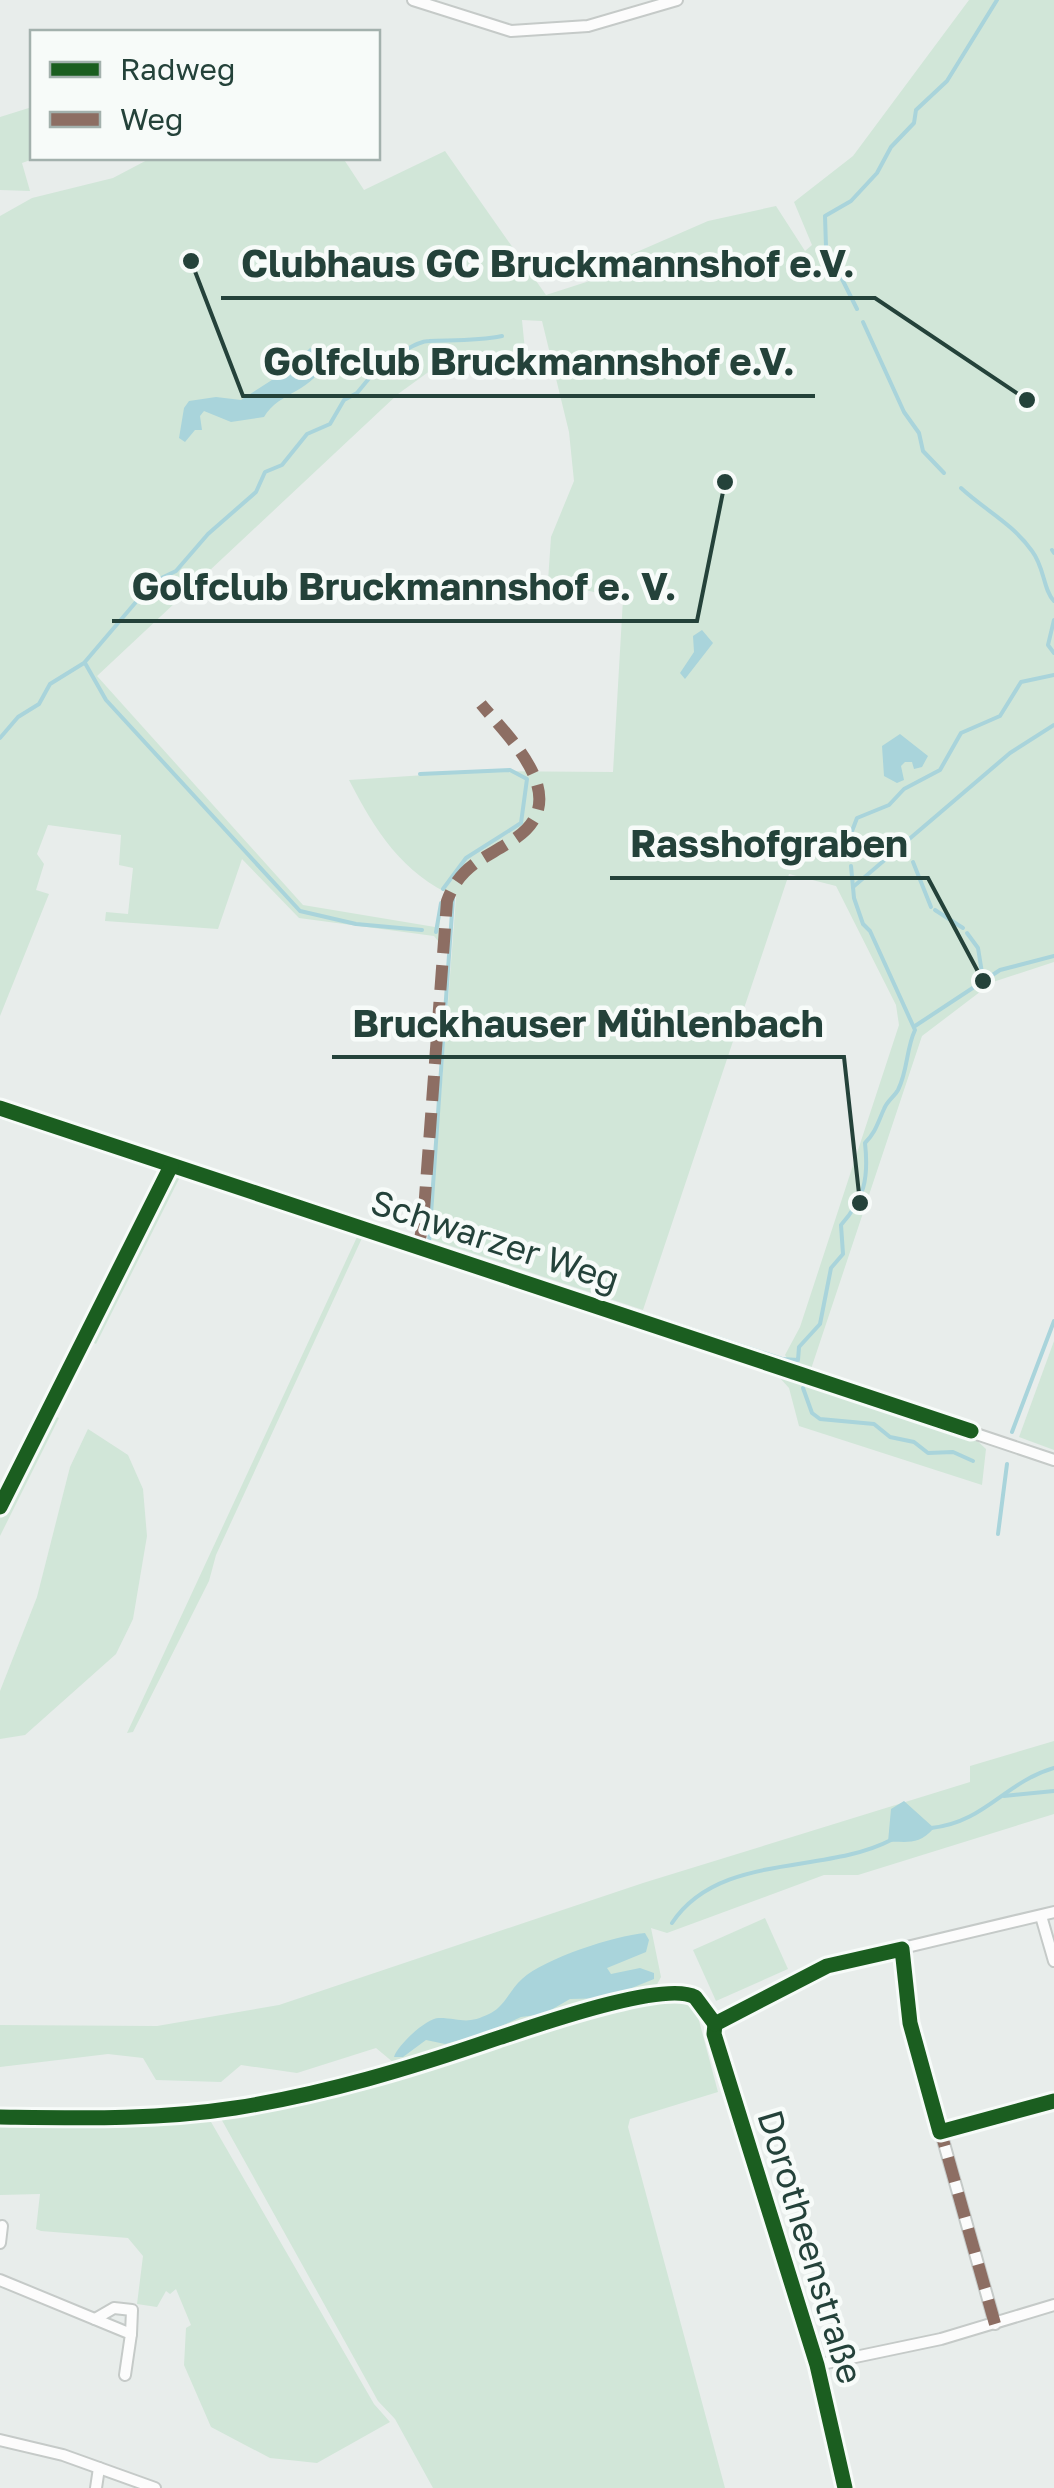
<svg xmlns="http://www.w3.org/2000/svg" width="1054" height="2488" viewBox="0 0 1054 2488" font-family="'Golos Text',sans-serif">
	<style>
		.green { fill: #d1e6d8 }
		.water { fill: #a9d4db }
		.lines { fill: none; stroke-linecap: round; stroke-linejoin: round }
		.stream { stroke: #a9d4db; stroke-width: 4 }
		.minor-casing { stroke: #c5cac8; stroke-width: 14 }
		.minor { stroke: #fcfcfc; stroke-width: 10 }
		.quiet { stroke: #8d6e63; stroke-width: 12; stroke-dasharray: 25 12; stroke-linecap: butt }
		.cycleway-casing { stroke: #f7fbf9; stroke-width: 21 }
		.cycleway { stroke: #1b5e20; stroke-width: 15 }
		.labels { text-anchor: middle; stroke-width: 9; stroke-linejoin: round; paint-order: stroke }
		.street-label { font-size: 35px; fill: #24423a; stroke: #f7fbf9 }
		.leader { fill: none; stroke: #24423a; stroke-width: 4 }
		.callout-dot { fill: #24423a; stroke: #f7fbf9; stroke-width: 4 }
		.callout-label { font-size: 38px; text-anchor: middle; font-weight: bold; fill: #24423a; stroke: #f7fbf9; stroke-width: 9; stroke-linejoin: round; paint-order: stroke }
	</style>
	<rect width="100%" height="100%" fill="#e8edeb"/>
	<g class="green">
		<path d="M 969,0 L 1054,0 L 1054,962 L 993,982 L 922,1036 L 811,1369 L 789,1361 L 785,1355 L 800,1327 L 899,1025 L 896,1005 L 836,886 L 789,874 L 643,1310 L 430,1239 L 456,897 C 402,874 375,830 349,780 L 486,771 L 613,772 L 623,599 L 548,581 L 551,537 L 574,481 L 569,432 L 542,321 L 522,320 L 526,361 L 445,360 L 398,394 L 97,676 L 303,905 L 435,927 L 442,902 L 438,941 L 434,936 L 299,918 L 242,859 L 218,929 L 105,921 L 106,912 L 128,914 L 133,868 L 119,865 L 121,835 L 48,825 L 37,854 L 44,864 L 36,890 L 49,894 L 0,1016 L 0,216 L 32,198 L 113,178 L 151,158 L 343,158 L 364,190 L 445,151 L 546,295 L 605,276 L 616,261 L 708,221 L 776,206 L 805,251 L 812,245 L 794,202 L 853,156 Z"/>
		<path d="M 32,107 L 32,158 L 36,158 L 22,163 L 30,191 L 0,190 L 0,117 Z"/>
		<path d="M 0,1098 L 25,1107 L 415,1236 L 412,1240 L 0,1103 Z"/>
		<path d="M 0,1113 L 158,1165 L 162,1171 L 0,1500 L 0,1489 L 160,1171 L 0,1119 Z"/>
		<path d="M 175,1171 L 972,1436 L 986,1449 L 982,1485 L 799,1426 L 789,1388 L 779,1377 L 362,1238 L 216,1555 L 209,1581 L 133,1732 L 127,1733 L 357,1237 L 180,1177 L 96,1344 L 88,1340 Z"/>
		<path d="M 1054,1341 L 1054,1450 L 1019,1437 Z"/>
		<path d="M 51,1415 L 59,1418 L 0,1536 L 0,1516 Z"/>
		<path d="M 88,1429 L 128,1455 L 143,1489 L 147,1536 L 133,1619 L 116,1654 L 25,1735 L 0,1739 L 0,1691 L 37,1597 L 70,1467 Z"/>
		<path d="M 1054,1741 L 1054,1814 L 858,1875 L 824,1875 L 667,1933 L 651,1928 L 661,1977 L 654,1990 L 557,2016 L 400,2068 L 376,2048 L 297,2073 L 241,2065 L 221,2082 L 156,2080 L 143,2058 L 108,2054 L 0,2067 L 0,2025 L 157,2026 L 279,2005 L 643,1883 L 970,1782 L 970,1766 Z"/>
		<path d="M 765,1918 L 788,1969 L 716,2001 L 693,1950 Z"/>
		<path d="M 677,1994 L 693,1998 L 718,2092 L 630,2119 L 628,2127 L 725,2488 L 433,2488 L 395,2419 L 378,2401 L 219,2115 L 396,2077 L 558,2022 Z"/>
		<path d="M 207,2115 L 374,2404 L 390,2422 L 317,2463 L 270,2458 L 211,2427 L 184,2365 L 186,2328 L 191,2325 L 176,2289 L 170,2294 L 166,2291 L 157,2307 L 137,2304 L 143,2256 L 128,2238 L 41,2231 L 36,2229 L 40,2194 L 0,2195 L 0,2120 L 147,2121 Z"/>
	</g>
	<g class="water">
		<path d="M 310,348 L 326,359 C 315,392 279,391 264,417 L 231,422 L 204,411 L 200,416 L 202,430 L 195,430 L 185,442 L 179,438 L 184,408 L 189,401 L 216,397 L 241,400 L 289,369 Z"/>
		<path d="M 702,630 L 713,643 L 685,679 L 680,673 L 694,652 L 693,636 Z"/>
		<path d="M 900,734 L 928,756 L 922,767 L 914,769 L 912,762 L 905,762 L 901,766 L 904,780 L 897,783 L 884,776 L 882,746 Z"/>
		<path d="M 904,1801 L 934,1828 C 918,1846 908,1841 888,1842 L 891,1809 Z"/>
		<path d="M 645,1933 L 649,1940 L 646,1952 L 607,1968 L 611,1974 L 640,1968 L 654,1973 L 654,1979 L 607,1998 L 570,1999 L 544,2014 L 521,2017 L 484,2034 L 445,2044 L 426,2040 L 403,2057 L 394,2057 C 397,2046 426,2018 439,2018 C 462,2018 465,2026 491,2013 C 506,2005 510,1989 522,1979 C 545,1958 614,1936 645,1933 Z"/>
	</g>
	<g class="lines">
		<g class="stream">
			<path d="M 857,309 L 826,247 L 825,216 L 851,201 L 877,173 L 891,147 L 914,123 L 916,110 L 947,81 L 997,0"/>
			<path d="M 863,322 L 904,412 L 919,433 L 923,451 L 944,473"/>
			<path d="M 961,488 C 986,511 1012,523 1032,551 C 1045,568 1043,590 1054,601"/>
			<path d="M 1052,550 L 1054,553"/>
			<path d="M 1054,620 L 1048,645 L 1054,653"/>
			<path d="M 85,663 L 106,700 L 300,911 L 356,924 L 422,930"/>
			<path d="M 0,738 L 18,717 L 39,704 L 50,684 L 84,663 L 153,582 L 176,571 L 208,534 L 256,492 L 265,472 L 282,465 L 307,434 L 330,424 L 344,400 L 357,393 L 385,359 C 400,356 415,341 429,341 C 454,340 477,341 502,336"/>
			<path d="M 420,774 L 510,770 L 527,779 L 521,823 L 466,858 L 443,889"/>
			<path d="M 849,839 L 857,818 L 889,805 L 904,789 L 940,770 L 961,733 L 1000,716 L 1021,682 L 1054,675"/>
			<path d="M 913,862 L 931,907"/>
			<path d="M 853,887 L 1010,753 L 1054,725"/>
			<path d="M 453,898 L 429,1243 L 782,1359 L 798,1360 L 799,1347 L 820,1324 L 831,1268 L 843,1254 L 841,1225 C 864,1199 869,1179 865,1143 C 876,1132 878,1122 884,1109 C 887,1101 894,1097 898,1090 C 908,1070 906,1049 915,1030 L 870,931 L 863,924 L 854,898 L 851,866"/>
			<path d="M 935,910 L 963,928"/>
			<path d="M 436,932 L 441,903"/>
			<path d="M 967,933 L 978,948 L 983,979"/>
			<path d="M 915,1026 L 1000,970 L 1054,956"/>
			<path d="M 803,1388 L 812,1413 L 820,1419 L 874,1424 L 890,1437 L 914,1442 L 928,1453 L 953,1452 L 973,1461"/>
			<path d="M 1012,1432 L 1054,1321"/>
			<path d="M 998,1534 L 1007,1464"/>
			<path d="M 1004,1796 L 1054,1791"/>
			<path d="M 931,1828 C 984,1823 1005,1782 1054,1768"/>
			<path d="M 672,1923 C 719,1852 824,1875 891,1840"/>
		</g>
		<defs>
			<g id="minor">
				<path d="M 413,0 L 511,31 L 588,26 L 677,0"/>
				<path d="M 0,1108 L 1054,1460"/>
				<path d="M 0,1507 L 171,1166"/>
				<path d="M 1041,1916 L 1054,1961"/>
				<path d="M 902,1949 L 910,2023 L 995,2324"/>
				<path d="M 940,2132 L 1054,2101"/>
				<path d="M 0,2243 L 2,2226"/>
				<path d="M 0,2280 L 131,2334 L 125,2375"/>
				<path d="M 95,2319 L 114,2308 L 132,2310 L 131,2334"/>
				<path d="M 817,2365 L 941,2339 L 1054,2305"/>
				<path d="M 0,2440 L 63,2455 L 155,2488"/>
				<path d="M 96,2488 L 99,2468"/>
				<path d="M 845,2488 L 817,2365 L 714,2034 L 715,2024 L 827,1966 L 1054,1912"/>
			</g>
		</defs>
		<use href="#minor" class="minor-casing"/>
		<use href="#minor" class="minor"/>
		<g class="quiet">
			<path d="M 418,1248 L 423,1224 L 447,901 C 461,864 483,860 513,840 C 576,800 510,739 481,704"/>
			<path d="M 938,2122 L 995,2324"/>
		</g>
		<defs>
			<g id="cycleway">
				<path d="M 0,1108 L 971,1431"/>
				<path d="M 0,1507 L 171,1166"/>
				<path d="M 715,2024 L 827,1966 L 902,1949 L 910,2023 L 940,2132 L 1054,2101"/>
				<path d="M 715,2024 L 714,2034 L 817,2365 L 845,2488"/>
				<path d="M 0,2117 C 78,2118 157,2120 235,2108 C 325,2094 411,2068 498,2038 C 535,2026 664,1980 695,1997 L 715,2024"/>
			</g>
		</defs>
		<use href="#cycleway" class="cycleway-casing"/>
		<use href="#cycleway" class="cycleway"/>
	</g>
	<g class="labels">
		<g class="street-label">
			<text transform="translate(495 1241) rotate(18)" y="12">Schwarzer Weg</text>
			<text transform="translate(810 2247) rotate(73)" y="12">Dorotheenstraße</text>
		</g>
	</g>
	<path class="leader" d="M1027 400L875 298H221M191 261L243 396H815M725 482L697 621H112M983 981L928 878H610M860 1203L844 1057H332"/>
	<g class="callout-dot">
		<circle cx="1027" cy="400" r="10"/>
		<circle cx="191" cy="261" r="10"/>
		<circle cx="725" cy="482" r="10"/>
		<circle cx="983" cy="981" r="10"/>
		<circle cx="860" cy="1203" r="10"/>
	</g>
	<g class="callout-label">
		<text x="548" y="277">Clubhaus GC Bruckmannshof e.V.</text>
		<text x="529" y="375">Golfclub Bruckmannshof e.V.</text>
		<text x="404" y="600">Golfclub Bruckmannshof e. V.</text>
		<text x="769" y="857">Rasshofgraben</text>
		<text x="588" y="1037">Bruckhauser Mühlenbach</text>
	</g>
	<rect x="30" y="30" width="350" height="130" fill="#f7fbf9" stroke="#a3b1ad" stroke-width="2.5"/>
	<rect x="50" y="62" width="50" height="15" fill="#1b5e20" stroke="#a3b1ad" stroke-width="2.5"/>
	<text x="120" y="80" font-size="30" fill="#24423a">Radweg</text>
	<rect x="50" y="112" width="50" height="15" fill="#8d6e63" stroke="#a3b1ad" stroke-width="2.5"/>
	<text x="120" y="130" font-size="30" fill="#24423a">Weg</text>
</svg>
